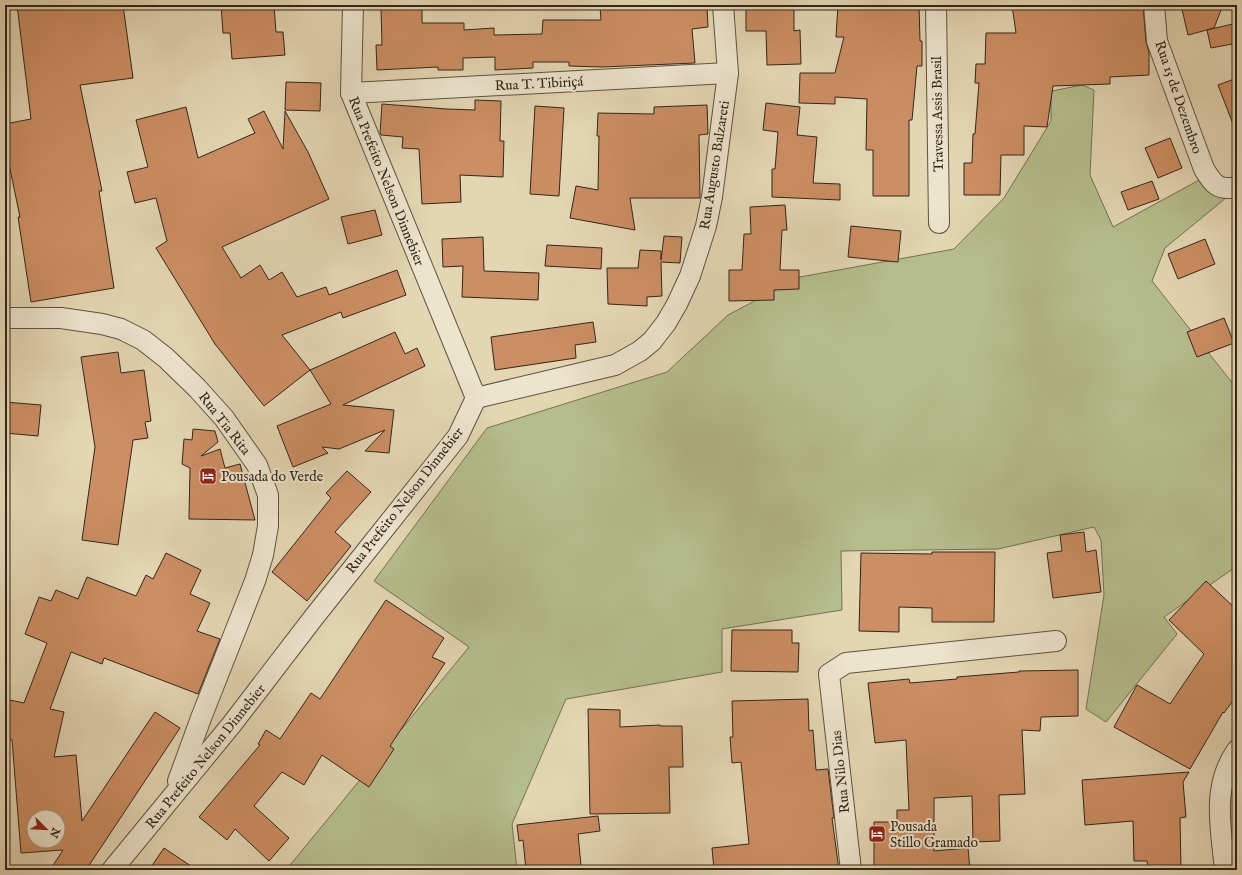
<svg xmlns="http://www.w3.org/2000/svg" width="1242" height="875" viewBox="0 0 1242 875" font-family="'IM FELL English',serif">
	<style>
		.green { fill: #b5bd8c; stroke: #737252 }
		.building { fill: #cc8e64; stroke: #312619; fill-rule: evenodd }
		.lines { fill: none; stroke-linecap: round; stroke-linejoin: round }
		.minor-casing { stroke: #5e5240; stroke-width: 22 }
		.minor { stroke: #ede4ce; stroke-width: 20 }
		.labels { text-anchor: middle; stroke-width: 4; stroke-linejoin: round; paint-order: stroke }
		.street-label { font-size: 14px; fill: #312619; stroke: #ede4ce }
		.poi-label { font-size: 14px; fill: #312619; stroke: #ede4ce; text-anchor: start }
	</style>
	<rect width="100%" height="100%" fill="#e4d6b3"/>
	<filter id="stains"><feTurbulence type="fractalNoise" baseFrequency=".005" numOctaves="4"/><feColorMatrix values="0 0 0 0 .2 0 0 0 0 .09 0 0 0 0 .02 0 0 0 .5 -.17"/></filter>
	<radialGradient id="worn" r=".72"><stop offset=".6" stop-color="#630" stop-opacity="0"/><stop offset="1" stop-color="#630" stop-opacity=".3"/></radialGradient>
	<path class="green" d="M 1082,85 L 1094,90 L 1090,175 L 1113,227 L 1201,179 L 1227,197 L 1165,248 L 1152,281 L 1237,389 L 1237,566 L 1164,617 L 1177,634 L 1106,722 L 1086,709 L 1104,595 L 1101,540 L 1094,527 L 998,549 L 841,551 L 842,610 L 722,629 L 722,672 L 566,699 L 512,824 L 517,870 L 286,870 L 469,647 L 374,581 L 487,428 L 667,372 L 728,315 L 800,277 L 954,249 L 1004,198 L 1051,121 L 1051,97 L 1052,91 Z"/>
	<g class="building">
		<path d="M 17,5 L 123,5 L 133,78 L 80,85 L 102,191 L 99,191 L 114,288 L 31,302 L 18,217 L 20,217 L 5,145 L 5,124 L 31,119 Z"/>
		<path d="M 221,5 L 274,5 L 276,32 L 283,32 L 285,55 L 232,59 L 230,33 L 223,33 Z"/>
		<path d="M 638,5 L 707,5 L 708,27 L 692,29 L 695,63 L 602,67 L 569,66 L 569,62 L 533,62 L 533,68 L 495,70 L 495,57 L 463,58 L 463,70 L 438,70 L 438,67 L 377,70 L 376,45 L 382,45 L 381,9 L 422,8 L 422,23 L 464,23 L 464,30 L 494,28 L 494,35 L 542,34 L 543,20 L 601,20 L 600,7 Z"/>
		<path d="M 746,5 L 794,5 L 794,31 L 800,30 L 801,64 L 767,65 L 766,31 L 746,31 Z"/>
		<path d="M 838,5 L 896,7 L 896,6 L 919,5 L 920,41 L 922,41 L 922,66 L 917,66 L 912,120 L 909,120 L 909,196 L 873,196 L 873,150 L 866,150 L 867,99 L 835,97 L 835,104 L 799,103 L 800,73 L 835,73 L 844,37 L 836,37 Z"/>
		<path d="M 1012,5 L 1054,5 L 1054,8 L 1101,8 L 1143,5 L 1146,42 L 1149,52 L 1149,75 L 1110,77 L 1110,84 L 1053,86 L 1047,127 L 1024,126 L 1024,155 L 1001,155 L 1000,195 L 964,195 L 964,163 L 972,163 L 973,134 L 975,134 L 979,83 L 975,83 L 976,64 L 985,64 L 986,33 L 1016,33 Z"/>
		<path d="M 1181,5 L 1223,5 L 1214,28 L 1188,35 Z"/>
		<path d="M 1237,23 L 1237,43 L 1211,48 L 1207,30 Z"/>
		<path d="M 1237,78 L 1237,132 L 1236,132 L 1218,85 Z"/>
		<path d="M 286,82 L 321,83 L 320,111 L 285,110 Z"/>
		<path d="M 475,100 L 501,101 L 500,141 L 504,141 L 503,177 L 460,175 L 461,202 L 422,204 L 419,149 L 402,148 L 403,137 L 381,135 L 380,133 L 382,104 L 447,109 L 475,110 Z"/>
		<path d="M 766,103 L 800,107 L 797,135 L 817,137 L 813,183 L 840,184 L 840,200 L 772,197 L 772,169 L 775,169 L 778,132 L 763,130 Z"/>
		<path d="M 707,105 L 708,134 L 699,135 L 700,198 L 630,198 L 635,230 L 570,218 L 576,186 L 598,190 L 599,136 L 597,136 L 598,113 L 654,114 L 654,107 Z"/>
		<path d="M 535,106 L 564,108 L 559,196 L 530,194 Z"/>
		<path d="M 186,107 L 198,158 L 255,133 L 248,119 L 264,111 L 283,149 L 285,111 L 308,152 L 329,199 L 222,247 L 241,278 L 260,265 L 269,280 L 282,272 L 297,297 L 326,287 L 329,295 L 397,270 L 406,295 L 343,318 L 341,312 L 282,335 L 310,370 L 264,406 L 215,344 L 156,248 L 167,241 L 156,198 L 135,203 L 127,172 L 148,167 L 136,120 Z"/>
		<path d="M 1170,138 L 1182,168 L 1158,178 L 1145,148 Z"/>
		<path d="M 1152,181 L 1159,199 L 1128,210 L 1121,192 Z"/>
		<path d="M 785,205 L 787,230 L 782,230 L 780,270 L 799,270 L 799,289 L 774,290 L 774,300 L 729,301 L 729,270 L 742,270 L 744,234 L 751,234 L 750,207 Z"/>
		<path d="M 375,210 L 382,235 L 348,244 L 341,217 Z"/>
		<path d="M 851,226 L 901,231 L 898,262 L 848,257 Z"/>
		<path d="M 664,236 L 682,237 L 680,263 L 661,262 L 662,296 L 647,297 L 647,306 L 608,304 L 607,268 L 638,268 L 640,250 L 661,251 L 661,260 Z"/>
		<path d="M 483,237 L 484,271 L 539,273 L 538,300 L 462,297 L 463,266 L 443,267 L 442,239 Z"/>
		<path d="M 1205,239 L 1215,264 L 1178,279 L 1168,254 Z"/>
		<path d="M 547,245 L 602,248 L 601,269 L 545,266 Z"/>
		<path d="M 1224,318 L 1234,343 L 1197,357 L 1187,332 Z"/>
		<path d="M 593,322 L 596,342 L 575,345 L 576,358 L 495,370 L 491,337 Z"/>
		<path d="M 395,332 L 405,354 L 417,348 L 425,366 L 343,405 L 394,410 L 389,453 L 365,451 L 385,430 L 339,449 L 322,447 L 328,453 L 293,467 L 277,426 L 331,404 L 310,370 Z"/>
		<path d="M 118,352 L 121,373 L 144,370 L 151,421 L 145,422 L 148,438 L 133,440 L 118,545 L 82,540 L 95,447 L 81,357 Z"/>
		<path d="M 5,402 L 41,405 L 38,436 L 5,433 Z"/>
		<path d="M 193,429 L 215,431 L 218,442 L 201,456 L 220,449 L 225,468 L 240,464 L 255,520 L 189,519 L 190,468 L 182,464 L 184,439 L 192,440 Z"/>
		<path d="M 347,471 L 371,492 L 335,532 L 351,546 L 307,601 L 272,572 L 331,498 L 326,493 Z"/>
		<path d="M 1084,532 L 1086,552 L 1096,550 L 1101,592 L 1053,598 L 1047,553 L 1062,551 L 1060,535 Z"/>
		<path d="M 932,552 L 995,552 L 994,622 L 932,622 L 932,608 L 899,607 L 899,632 L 859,631 L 861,553 L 932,554 Z"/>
		<path d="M 166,553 L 201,570 L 190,594 L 210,603 L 197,631 L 220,639 L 198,694 L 104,658 L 102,664 L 71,652 L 50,709 L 64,712 L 54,757 L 76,755 L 82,821 L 155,712 L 180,728 L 86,870 L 50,870 L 63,850 L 21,853 L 12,740 L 5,739 L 5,699 L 24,703 L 47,643 L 25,634 L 39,597 L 51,601 L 56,590 L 78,599 L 87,577 L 136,596 L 146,575 L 153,579 ZM 34,817 L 58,817 L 58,841 L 34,841 Z"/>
		<path d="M 1206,581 L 1237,610 L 1237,695 L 1224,713 L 1223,712 L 1190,769 L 1114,727 L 1137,685 L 1170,704 L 1204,654 L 1169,620 Z"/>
		<path d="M 386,600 L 444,638 L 432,657 L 445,663 L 390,746 L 394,749 L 369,787 L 322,755 L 304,785 L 282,772 L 254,806 L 289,838 L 269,861 L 235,829 L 227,840 L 199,817 L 260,745 L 258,744 L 266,730 L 280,739 L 311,693 L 320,699 Z"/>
		<path d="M 732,630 L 792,630 L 792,643 L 799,643 L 798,672 L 731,671 Z"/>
		<path d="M 1078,670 L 1078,716 L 1041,717 L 1040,731 L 1022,730 L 1025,794 L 999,795 L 1000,841 L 973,842 L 972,796 L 934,798 L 934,851 L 968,848 L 970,870 L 874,870 L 874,822 L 897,822 L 897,810 L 909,810 L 906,740 L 875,743 L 868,683 L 909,679 L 910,683 L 957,679 L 957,677 L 1019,672 L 1019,671 Z"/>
		<path d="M 808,699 L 809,731 L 813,730 L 816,770 L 828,769 L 834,818 L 832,818 L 839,870 L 714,870 L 712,848 L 749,844 L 741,762 L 732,763 L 730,737 L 733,737 L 732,701 Z"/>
		<path d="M 588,709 L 620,710 L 620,727 L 660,725 L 660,726 L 682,726 L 683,767 L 669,767 L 670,813 L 590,814 Z"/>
		<path d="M 1189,772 L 1183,782 L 1186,817 L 1180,818 L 1181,870 L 1148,870 L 1147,861 L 1134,861 L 1133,821 L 1085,825 L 1082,780 Z"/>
		<path d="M 598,816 L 600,831 L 578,834 L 581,866 L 545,870 L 526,870 L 523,840 L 519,841 L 517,825 Z"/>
		<path d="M 164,848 L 197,870 L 149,870 Z"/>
	</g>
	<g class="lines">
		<defs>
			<g id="minor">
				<path d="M 936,5 L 939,223"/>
				<path d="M 1154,5 L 1157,41 L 1204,169 C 1213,184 1218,191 1237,187"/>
				<path d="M 351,93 L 728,73"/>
				<path d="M 5,318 L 61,318 L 102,324 L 121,329 L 143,340 L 166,358 L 197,388 L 224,418 L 257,465 L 268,495 L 268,526 L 263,555 L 255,581 L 201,718 L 178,781"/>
				<path d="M 476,398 L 615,365 L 640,351 L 652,341 L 666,323 L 677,304 L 690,276 L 706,226 L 712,197 L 728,73 L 723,5"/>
				<path d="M 112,870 L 232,724 L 314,617 L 458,436 L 476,398 L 351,93 L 353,5"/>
				<path d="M 851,870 L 829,674 L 846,663 L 1056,641"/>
				<path d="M 1225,870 C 1221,828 1211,787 1237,750"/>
			</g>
		</defs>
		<use href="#minor" class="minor-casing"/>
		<use href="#minor" class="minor"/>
	</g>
	<defs>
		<symbol id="hotel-square" viewBox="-11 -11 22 22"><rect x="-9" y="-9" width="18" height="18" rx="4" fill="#8f2418" stroke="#ede4ce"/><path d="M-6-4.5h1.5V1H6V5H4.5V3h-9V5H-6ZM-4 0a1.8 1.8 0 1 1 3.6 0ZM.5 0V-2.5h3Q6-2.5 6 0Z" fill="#fff"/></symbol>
	</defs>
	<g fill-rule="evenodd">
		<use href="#hotel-square" x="198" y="466" width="20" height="20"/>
		<use href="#hotel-square" x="867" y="824" width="20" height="20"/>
	</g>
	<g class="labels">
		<g class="street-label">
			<text transform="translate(539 83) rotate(-3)" y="5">Rua T. Tibiriçá</text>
			<text transform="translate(1179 97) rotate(71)" y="5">Rua 15 de Dezembro</text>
			<text transform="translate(937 114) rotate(-91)" y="5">Travessa Assis Brasil</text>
			<text transform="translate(714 165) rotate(-81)" y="5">Rua Augusto Balzareti</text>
			<text transform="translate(387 181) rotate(68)" y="5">Rua Prefeito Nelson Dinnebier</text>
			<text transform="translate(225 423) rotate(52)" y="5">Rua Tia Rita</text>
			<text transform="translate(404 500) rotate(-52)" y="5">Rua Prefeito Nelson Dinnebier</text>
			<text transform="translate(205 756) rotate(-51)" y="5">Rua Prefeito Nelson Dinnebier</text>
			<text transform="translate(840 772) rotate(-96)" y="5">Rua Nilo Dias</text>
		</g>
		<g class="poi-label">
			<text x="221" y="481">Pousada do Verde</text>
			<text x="890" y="831">Pousada<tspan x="890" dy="16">Stillo Gramado</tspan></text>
		</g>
	</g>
	<rect width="1242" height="875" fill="none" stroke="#e4d6b3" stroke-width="20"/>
	<rect x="6" y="6" width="1230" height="863" fill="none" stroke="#312619" stroke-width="2"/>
	<rect x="10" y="10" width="1222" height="855" fill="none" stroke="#312619"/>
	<g transform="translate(46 829) rotate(114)"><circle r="19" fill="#ede4ce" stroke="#a29886"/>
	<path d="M0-3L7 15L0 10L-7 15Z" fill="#8f2418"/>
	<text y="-6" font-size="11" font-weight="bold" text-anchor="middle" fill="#312619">N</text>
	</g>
	<rect width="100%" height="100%" filter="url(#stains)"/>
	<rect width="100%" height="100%" fill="url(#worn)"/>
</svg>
